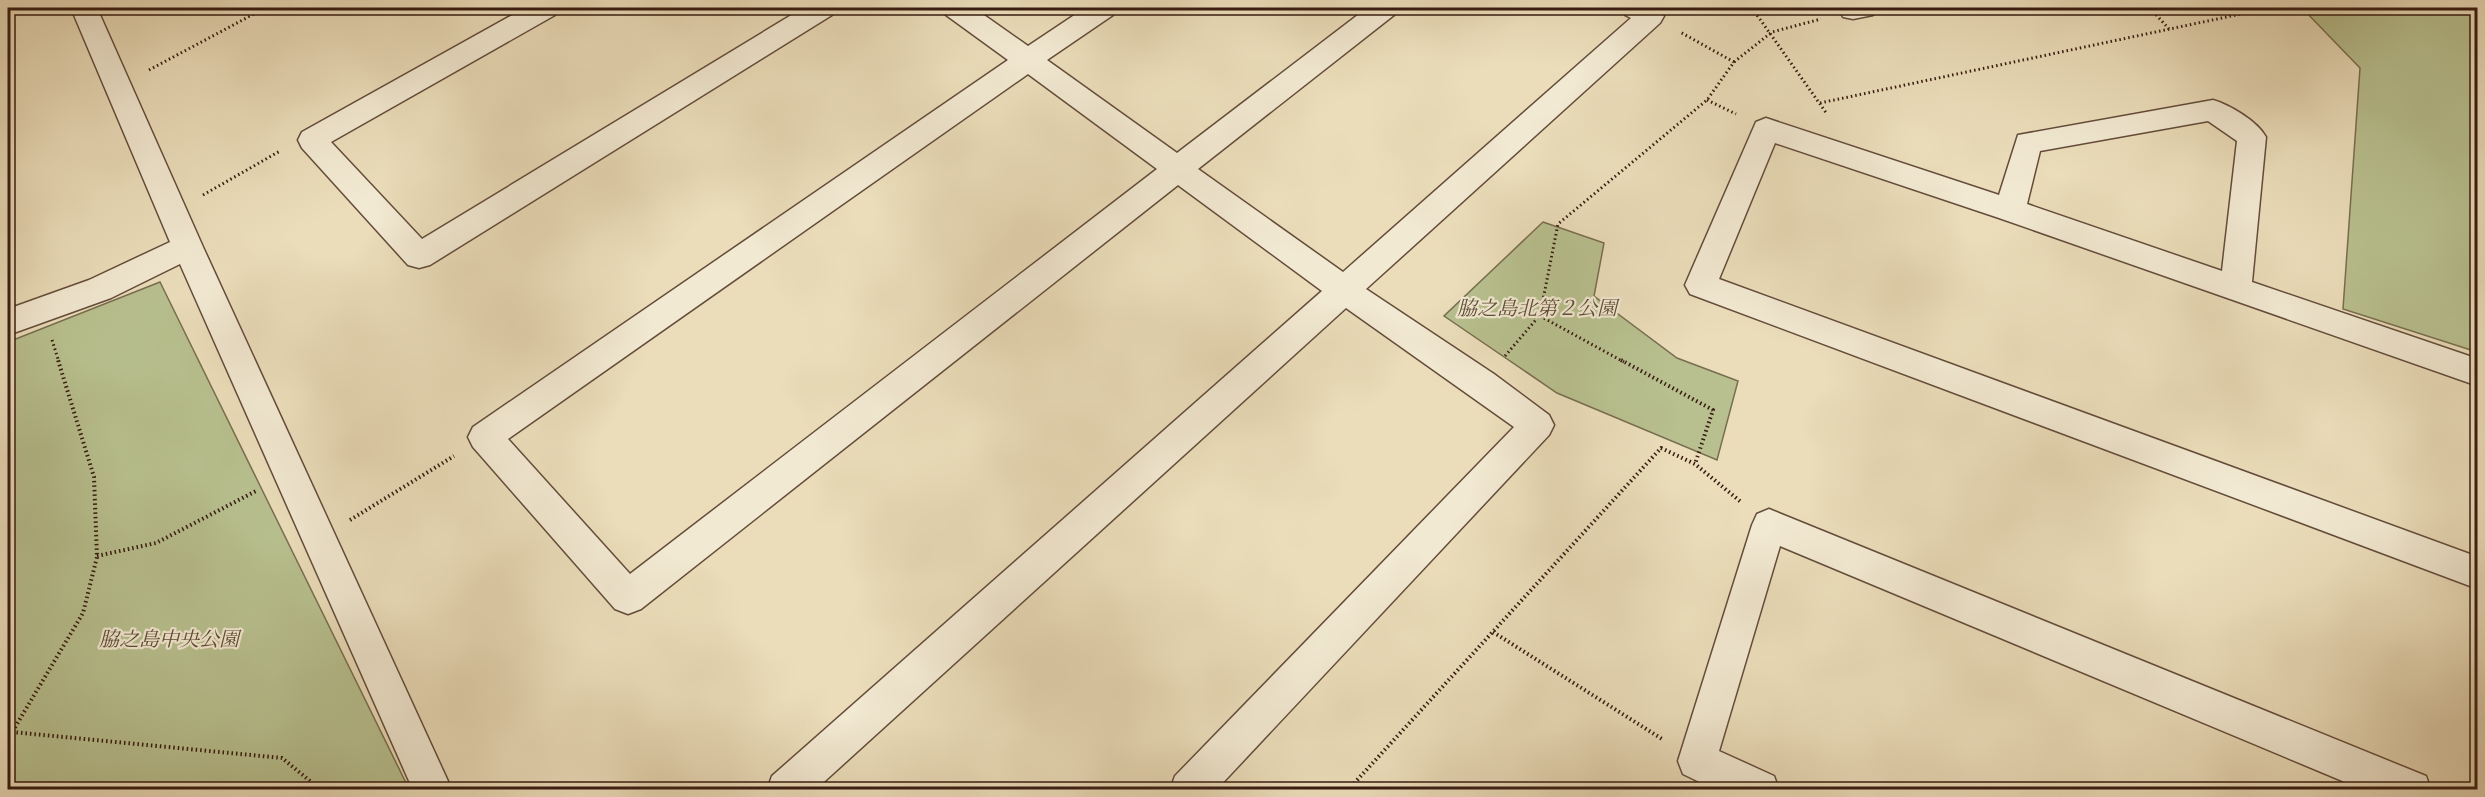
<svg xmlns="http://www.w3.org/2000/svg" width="2485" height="797" viewBox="0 0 2485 797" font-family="'IM FELL French Canon','Noto Serif JP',serif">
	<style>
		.green { fill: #b8c08f; stroke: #786e50; stroke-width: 1.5 }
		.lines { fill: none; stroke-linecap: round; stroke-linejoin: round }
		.minor-casing { stroke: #644c3b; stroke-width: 3 }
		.path-far1 { stroke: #371b11; stroke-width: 3; stroke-dasharray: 1.5 3; stroke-linecap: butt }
		.path { stroke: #371b11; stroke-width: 4; stroke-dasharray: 1.5 3; stroke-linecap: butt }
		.minor { fill: #f2e9d2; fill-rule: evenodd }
		.labels { text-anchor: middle; stroke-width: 4.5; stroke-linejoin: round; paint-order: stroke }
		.park-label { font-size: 20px; font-style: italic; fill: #5e4d37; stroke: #f2e9d2 }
	</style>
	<rect width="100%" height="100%" fill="#ebddba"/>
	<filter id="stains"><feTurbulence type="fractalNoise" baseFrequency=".00333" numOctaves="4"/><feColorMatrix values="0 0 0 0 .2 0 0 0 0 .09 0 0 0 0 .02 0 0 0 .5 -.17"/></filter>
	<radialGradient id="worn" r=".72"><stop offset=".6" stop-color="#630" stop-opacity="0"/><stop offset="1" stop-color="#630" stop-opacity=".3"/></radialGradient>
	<g class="green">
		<path d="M 2302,8 L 2477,8 L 2477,352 L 2343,309 L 2360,68 Z"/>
		<path d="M 1543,222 L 1604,243 L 1594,296 L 1677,358 L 1738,381 L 1717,460 L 1557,393 L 1444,316 Z"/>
		<path d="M 160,282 L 409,789 L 8,789 L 8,342 Z"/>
	</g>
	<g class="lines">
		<defs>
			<g id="minor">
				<path d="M 71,8 L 97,8 L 203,247 L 452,790 L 413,790 L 180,264 L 111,298 L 8,335 L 8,309 L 89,280 L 170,242 Z"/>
				<path d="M 525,8 L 558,8 L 555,15 L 331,142 L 422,239 L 803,8 L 835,8 L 832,15 L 430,265 L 419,268 L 408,265 L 302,148 L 298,140 L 302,132 Z"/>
				<path d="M 943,8 L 974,8 L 1028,46 L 1085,8 L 1116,8 L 1113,15 L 1047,60 L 1177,153 L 1367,8 L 1397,8 L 1394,15 L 1198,169 L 1343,272 L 1631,18 L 1625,15 L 1622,8 L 1656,8 L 1664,16 L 1660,23 L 1366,289 L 1494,374 L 1549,415 L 1554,425 L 1549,435 L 1216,790 L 1170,790 L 1175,776 L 1514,427 L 1346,308 L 815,790 L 767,790 L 772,776 L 1322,291 L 1178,185 L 641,609 L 628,614 L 615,609 L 473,447 L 468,437 L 473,427 L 1008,60 L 946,15 ZM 1028,74 L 1157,169 L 630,574 L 508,439 Z"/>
				<path d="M 1839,8 L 1876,8 L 1873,15 L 1853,19 L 1843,17 Z"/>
				<path d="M 2213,100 C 2230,105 2257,121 2266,137 L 2252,282 L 2478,359 L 2478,386 L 1999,218 L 1775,143 L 1719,279 L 2478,557 L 2478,589 L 1690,294 L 1685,285 L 1756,122 L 1766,118 L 1999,195 L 2018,135 ZM 2208,121 L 2237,141 L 2222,271 L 2027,204 L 2040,151 Z"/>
				<path d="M 1769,509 L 2426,776 L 2431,790 L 2364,790 L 1780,546 L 1719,751 L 1774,776 L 1779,790 L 1716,790 L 1683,774 L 1678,761 L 1752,525 L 1757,514 Z"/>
			</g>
		</defs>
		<use href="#minor" class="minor-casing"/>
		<g class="path-far1">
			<path d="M 1752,8 L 1827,114"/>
			<path d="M 2150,8 L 2169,29"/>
			<path d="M 1734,62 L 1772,32 L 1821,19"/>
			<path d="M 149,70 L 265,8"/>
			<path d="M 1707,100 L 1736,114"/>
			<path d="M 1820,103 L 2269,8"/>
			<path d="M 203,195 L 280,151"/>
			<path d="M 1540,316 L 1624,362"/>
			<path d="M 52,340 L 59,362"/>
			<path d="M 1505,356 L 1540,315 L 1558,224 L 1707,100 L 1734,62 L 1680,32"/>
		</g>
		<g class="path">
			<path d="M 1621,360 L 1713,410 L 1695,464"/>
			<path d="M 350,520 L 454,456"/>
			<path d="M 97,556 L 156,543 L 258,490"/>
			<path d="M 1493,632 L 1662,739"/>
			<path d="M 12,732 L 282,758 L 321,790"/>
			<path d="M 8,739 L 83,613 L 97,557 L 94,477 L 58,360"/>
			<path d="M 1348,790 L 1661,448 L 1695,464 L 1741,502"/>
		</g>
		<use href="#minor" class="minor"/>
	</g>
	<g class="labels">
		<g class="park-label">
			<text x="1537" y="315">脇之島北第２公園</text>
			<text x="169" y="646">脇之島中央公園</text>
		</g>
	</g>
	<rect width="2485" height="797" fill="none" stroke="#ebddba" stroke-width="30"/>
	<rect x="9" y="9" width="2467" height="779" fill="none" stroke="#371b11" stroke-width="3"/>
	<rect x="15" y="15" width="2455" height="767" fill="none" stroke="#371b11" stroke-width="1.5"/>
	<rect width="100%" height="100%" filter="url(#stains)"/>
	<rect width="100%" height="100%" fill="url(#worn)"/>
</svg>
